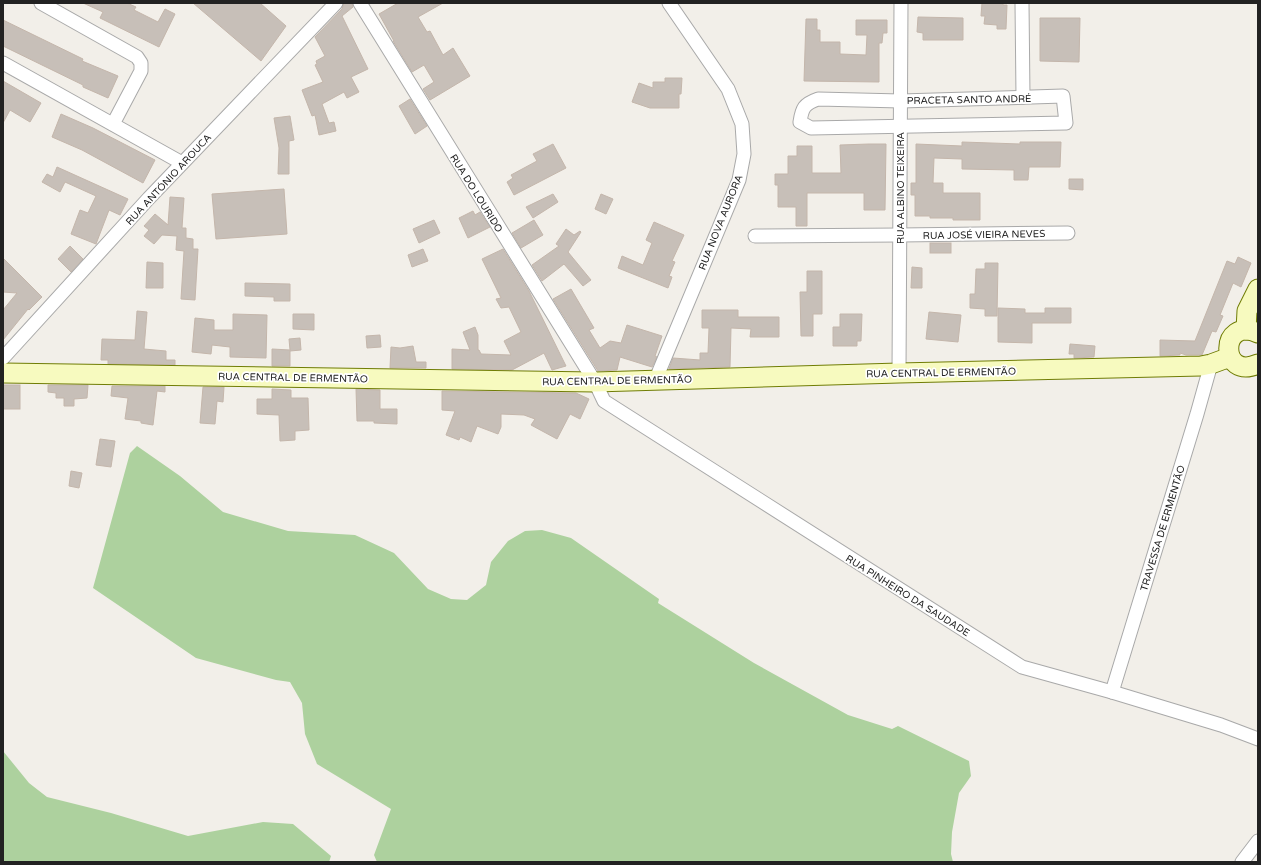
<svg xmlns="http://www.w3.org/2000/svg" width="1261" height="865" viewBox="0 0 1261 865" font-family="'Varela Round',sans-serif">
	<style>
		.forest { fill: #add19e }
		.building { fill: #c7bfb8; stroke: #c4b6ab }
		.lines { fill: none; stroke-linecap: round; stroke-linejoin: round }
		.street-casing { stroke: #a9a9a9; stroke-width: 15 }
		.secondary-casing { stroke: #707d05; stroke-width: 21 }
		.street { stroke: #fff; stroke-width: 13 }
		.secondary { stroke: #f7fabf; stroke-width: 19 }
		.labels { text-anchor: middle; stroke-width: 3.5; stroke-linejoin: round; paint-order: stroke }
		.street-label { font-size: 10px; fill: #222; stroke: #fff }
	</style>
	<rect width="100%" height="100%" fill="#f2efe9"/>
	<g class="forest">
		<path d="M 137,446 L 180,476 L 223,512 L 288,531 L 355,535 L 394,553 L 428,589 L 451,599 L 467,600 L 486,585 L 491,562 L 508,541 L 525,531 L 542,530 L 571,538 L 659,599 L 658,603 L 754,663 L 848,715 L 892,729 L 898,726 L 969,761 L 971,776 L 959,793 L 952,832 L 951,854 L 953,862 L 377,862 L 374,855 L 391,809 L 317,764 L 305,734 L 302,703 L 290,682 L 276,680 L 196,658 L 93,588 L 130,453 Z"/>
		<path d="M 3,751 L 29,783 L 47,797 L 111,813 L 188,836 L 263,822 L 293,824 L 331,856 L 329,862 L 3,862 Z"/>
	</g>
	<g class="building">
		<path d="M 83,3 L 127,3 L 136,7 L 134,10 L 158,22 L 165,9 L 175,14 L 159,47 L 100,18 L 103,12 Z"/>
		<path d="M 193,3 L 260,3 L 286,26 L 261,61 Z"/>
		<path d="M 344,3 L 352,3 L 353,7 L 342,16 L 368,69 L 351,77 L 359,92 L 347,98 L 344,92 L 322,104 L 329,123 L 334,122 L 336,131 L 319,135 L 315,115 L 312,116 L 302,90 L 323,82 L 315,65 L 317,64 L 316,61 L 325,56 L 315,37 L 342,9 Z"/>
		<path d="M 398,3 L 443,3 L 418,17 L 427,32 L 430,31 L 443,55 L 453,48 L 470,76 L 430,100 L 423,89 L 434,82 L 424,65 L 412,72 L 393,41 L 394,41 L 379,14 Z"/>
		<path d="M 982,3 L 1003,3 L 1003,5 L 1007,5 L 1006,29 L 997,29 L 997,25 L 984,24 L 985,16 L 981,16 Z"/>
		<path d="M 918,17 L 963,18 L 963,40 L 923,40 L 923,33 L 917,32 Z"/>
		<path d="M 1040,18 L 1080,18 L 1079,62 L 1040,61 Z"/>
		<path d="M 806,19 L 817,19 L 817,30 L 820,30 L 820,42 L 840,42 L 840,54 L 866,55 L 867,35 L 856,35 L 856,20 L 887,20 L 887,33 L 883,33 L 882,43 L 879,43 L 879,82 L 804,81 Z"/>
		<path d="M 3,20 L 83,59 L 82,61 L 118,76 L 108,98 L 83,87 L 83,85 L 3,46 Z"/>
		<path d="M 665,78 L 682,78 L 681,94 L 679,94 L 679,108 L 650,108 L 632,102 L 639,83 L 653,88 L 653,82 L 665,82 Z"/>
		<path d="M 3,81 L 41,103 L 30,122 L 10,110 L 3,123 Z"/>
		<path d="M 410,99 L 427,126 L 415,134 L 399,106 Z"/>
		<path d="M 61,114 L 93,128 L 155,160 L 143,183 L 82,150 L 52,137 Z"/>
		<path d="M 290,116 L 294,140 L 289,141 L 289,174 L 278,174 L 279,148 L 274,118 Z"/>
		<path d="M 962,142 L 1020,144 L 1020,142 L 1061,142 L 1060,167 L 1029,167 L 1028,180 L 1014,180 L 1014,170 L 962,169 L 962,159 L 934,158 L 933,183 L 943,183 L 943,193 L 980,193 L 980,220 L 953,220 L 953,218 L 930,218 L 930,216 L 915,216 L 915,195 L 911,195 L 911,183 L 916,183 L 916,144 L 962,146 Z"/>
		<path d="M 553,144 L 566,168 L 514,195 L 507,182 L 513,178 L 511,175 L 537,161 L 533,154 Z"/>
		<path d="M 869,144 L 886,144 L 885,210 L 864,210 L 864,193 L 807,193 L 807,226 L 796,226 L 796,207 L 778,207 L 778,185 L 775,185 L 775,174 L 788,174 L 788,156 L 797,156 L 797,146 L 812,146 L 812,173 L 841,173 L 840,145 Z"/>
		<path d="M 57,167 L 128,199 L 120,215 L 109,210 L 96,244 L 71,234 L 80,210 L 88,213 L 96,196 L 65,182 L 60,192 L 42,182 L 47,174 L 53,177 Z"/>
		<path d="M 1069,179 L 1083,179 L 1083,190 L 1069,189 Z"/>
		<path d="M 284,189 L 287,234 L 216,239 L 212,194 Z"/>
		<path d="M 553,194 L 558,202 L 533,218 L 526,207 Z"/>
		<path d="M 601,194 L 613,199 L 606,214 L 595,209 Z"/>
		<path d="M 170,197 L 184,198 L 182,228 L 186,228 L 186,238 L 193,239 L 193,249 L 198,249 L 195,300 L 181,299 L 184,251 L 176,250 L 177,236 L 162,235 L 154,244 L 144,236 L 149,230 L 144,226 L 155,214 L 168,225 Z"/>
		<path d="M 473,211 L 475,215 L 480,212 L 490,227 L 468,238 L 459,218 Z"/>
		<path d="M 434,220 L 440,233 L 419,243 L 413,229 Z"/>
		<path d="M 534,220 L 543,235 L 521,248 L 512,233 Z"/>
		<path d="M 654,222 L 684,235 L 672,261 L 675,262 L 669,276 L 672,277 L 668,288 L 618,268 L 622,256 L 643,265 L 652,243 L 646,240 Z"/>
		<path d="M 566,229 L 574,235 L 580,231 L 581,232 L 568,252 L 591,280 L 583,286 L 564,264 L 542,281 L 532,265 L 559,246 L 556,244 Z"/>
		<rect x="930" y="243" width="21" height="10"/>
		<path d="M 70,246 L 83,259 L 71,272 L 58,259 Z"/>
		<path d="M 423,249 L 428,261 L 412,267 L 408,255 Z"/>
		<path d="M 503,249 L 529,291 L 566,366 L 552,370 L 544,353 L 512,370 L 452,369 L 452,349 L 470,350 L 463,332 L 475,327 L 478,335 L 478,350 L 479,350 L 481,354 L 511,355 L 504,341 L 521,332 L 509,307 L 501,308 L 496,299 L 501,298 L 482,259 Z"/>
		<path d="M 1238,257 L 1251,263 L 1241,287 L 1233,283 L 1220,315 L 1223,316 L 1216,332 L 1212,331 L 1202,355 L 1186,355 L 1180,353 L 1180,355 L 1160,356 L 1160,340 L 1195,341 L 1227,261 L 1235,264 Z"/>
		<path d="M 3,258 L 42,297 L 29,310 L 28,309 L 3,340 L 3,310 L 17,293 L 3,292 Z"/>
		<path d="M 147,262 L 163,263 L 163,288 L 146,288 Z"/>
		<path d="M 985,263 L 998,263 L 997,316 L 985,316 L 985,309 L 970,308 L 970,294 L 975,294 L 976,269 L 985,269 Z"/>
		<path d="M 912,267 L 922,268 L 922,288 L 911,288 Z"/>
		<path d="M 807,271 L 822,271 L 822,314 L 813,314 L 813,336 L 801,336 L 800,292 L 807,292 Z"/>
		<path d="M 245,283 L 290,284 L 290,301 L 274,301 L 274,297 L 245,296 Z"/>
		<path d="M 571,289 L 594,328 L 589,330 L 600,348 L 610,341 L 621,343 L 627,325 L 662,336 L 655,356 L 657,357 L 652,367 L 620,357 L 617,370 L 598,371 L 553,299 Z"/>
		<path d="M 998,308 L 1025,309 L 1025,313 L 1045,313 L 1045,308 L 1071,308 L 1071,323 L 1032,323 L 1032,343 L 998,342 Z"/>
		<path d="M 702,310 L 738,310 L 738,317 L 779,317 L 779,337 L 750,337 L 751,329 L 731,328 L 730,367 L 669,369 L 673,358 L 700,360 L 700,353 L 708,353 L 709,328 L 702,328 Z"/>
		<path d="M 137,311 L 147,312 L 144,349 L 166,351 L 166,360 L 175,360 L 175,365 L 108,364 L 108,360 L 101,360 L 102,339 L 135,340 Z"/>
		<path d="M 929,312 L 961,315 L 958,342 L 926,339 Z"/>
		<path d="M 233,314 L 267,315 L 266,358 L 230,357 L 230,347 L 212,345 L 211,354 L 192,352 L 195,318 L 214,320 L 214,330 L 233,330 Z"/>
		<path d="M 293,314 L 314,314 L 314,330 L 293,329 Z"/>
		<path d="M 840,314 L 862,314 L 861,341 L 857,341 L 857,346 L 833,346 L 833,327 L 840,327 Z"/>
		<path d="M 380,335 L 381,347 L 367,348 L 366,336 Z"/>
		<path d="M 300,338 L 301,350 L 290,351 L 290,366 L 272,366 L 272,349 L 290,350 L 289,339 Z"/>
		<path d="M 1070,344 L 1095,346 L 1094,357 L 1074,358 L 1074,354 L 1069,354 Z"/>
		<path d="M 413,346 L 416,362 L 426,362 L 426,368 L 390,368 L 391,347 L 400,348 Z"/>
		<rect x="3" y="385" width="17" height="24"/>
		<path d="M 48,385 L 88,385 L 87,398 L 74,399 L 74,406 L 64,406 L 64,398 L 56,398 L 56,393 L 48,392 Z"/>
		<path d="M 112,386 L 165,386 L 165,392 L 157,391 L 153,425 L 141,423 L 141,421 L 125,419 L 128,398 L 111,396 Z"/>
		<path d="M 203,387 L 224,387 L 223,402 L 217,401 L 215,424 L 200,423 Z"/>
		<path d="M 272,389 L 291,390 L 291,398 L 308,398 L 309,430 L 295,431 L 295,440 L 280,441 L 279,415 L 257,414 L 257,399 L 272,399 Z"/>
		<path d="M 356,389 L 380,390 L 380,409 L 397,409 L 397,424 L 374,423 L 374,421 L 357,421 Z"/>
		<path d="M 442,391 L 576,393 L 589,399 L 580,419 L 570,414 L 557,439 L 531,425 L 535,419 L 524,415 L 501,414 L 501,427 L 498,434 L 477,426 L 471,442 L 460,437 L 459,440 L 446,435 L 455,411 L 442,410 Z"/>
		<path d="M 100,439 L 115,441 L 111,467 L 96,465 Z"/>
		<path d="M 71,471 L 82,473 L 79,488 L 69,486 Z"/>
	</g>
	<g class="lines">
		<defs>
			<g id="street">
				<path d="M 41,3 L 137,57 L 141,63 L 141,71 L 113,124"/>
				<path d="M 360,3 L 595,382 L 604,401 L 1022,667 L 1112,692 L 1221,725 L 1258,739"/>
				<path d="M 1022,3 L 1023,97"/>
				<path d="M 3,63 L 182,163"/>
				<path d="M 1063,96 L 1066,123 L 811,128 L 800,122 C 802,108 804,104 818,99 L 901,101 Z"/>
				<path d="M 755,236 L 900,235 L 1068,233"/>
				<path d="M 3,358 L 149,198 L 336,3"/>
				<path d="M 899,373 L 901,3"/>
				<path d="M 655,381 L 739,180 L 744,154 L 742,124 L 728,89 L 669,3"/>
				<path d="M 1112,692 L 1197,414 L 1211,364"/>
				<path d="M 1242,862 L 1258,841"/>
			</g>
			<g id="secondary">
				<path d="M 1246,330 L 1247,311 L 1258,289"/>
				<path d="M 1258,333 C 1219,316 1219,381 1258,364"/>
				<path d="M 3,373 L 595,382 L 899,373 L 1201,366 L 1211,364 L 1230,357"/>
			</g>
		</defs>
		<use href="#street" class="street-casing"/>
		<use href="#secondary" class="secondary-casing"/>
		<use href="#street" class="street"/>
		<use href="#secondary" class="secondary"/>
	</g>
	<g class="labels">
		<g class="street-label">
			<text transform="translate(969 99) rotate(-1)" y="4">PRACETA SANTO ANDRÉ</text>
			<text transform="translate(168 179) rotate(-47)" y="4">RUA ANTÓNIO AROUCA</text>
			<text transform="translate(900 188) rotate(-90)" y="4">RUA ALBINO TEIXEIRA</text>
			<text transform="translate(477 193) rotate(58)" y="4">RUA DO LOURIDO</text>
			<text transform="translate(720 222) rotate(-68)" y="4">RUA NOVA AURORA</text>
			<text transform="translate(984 234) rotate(-1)" y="4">RUA JOSÉ VIEIRA NEVES</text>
			<text transform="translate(941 372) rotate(-1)" y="4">RUA CENTRAL DE ERMENTÃO</text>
			<text transform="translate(293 377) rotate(1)" y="4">RUA CENTRAL DE ERMENTÃO</text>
			<text transform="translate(617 380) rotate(-1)" y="4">RUA CENTRAL DE ERMENTÃO</text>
			<text transform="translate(1162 528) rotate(-73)" y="4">TRAVESSA DE ERMENTÃO</text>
			<text transform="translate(908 595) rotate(32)" y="4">RUA PINHEIRO DA SAUDADE</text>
		</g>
	</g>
	<rect width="1261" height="865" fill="none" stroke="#222222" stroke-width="8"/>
</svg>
